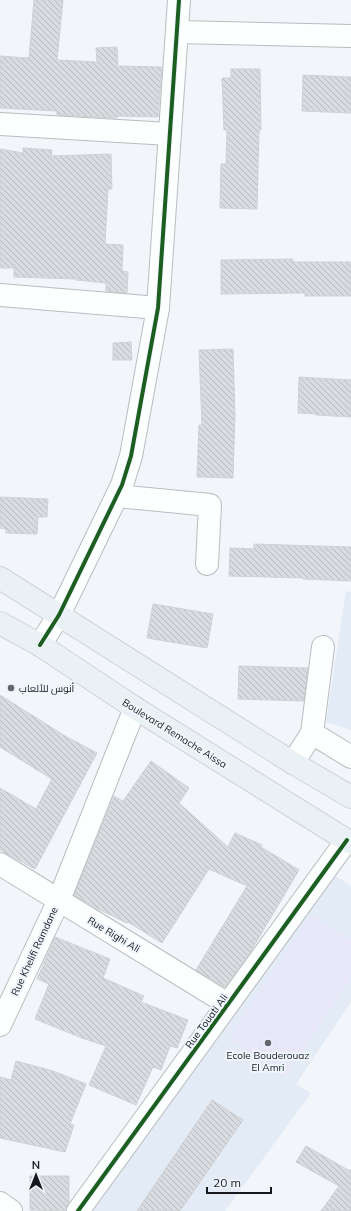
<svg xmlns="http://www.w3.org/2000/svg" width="351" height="1211" viewBox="0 0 351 1211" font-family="Mulish,Cairo,sans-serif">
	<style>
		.built { fill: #e2ebf6 }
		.park { fill: #e8e7f9 }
		.building { fill: url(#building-back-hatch); stroke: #cfd1d5 }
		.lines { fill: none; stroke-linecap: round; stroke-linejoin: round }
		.minor-casing { stroke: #b9bcc0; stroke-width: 24 }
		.major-casing { stroke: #d0d2d4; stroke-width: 24 }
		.minor { stroke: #fdfefe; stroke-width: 22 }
		.major { stroke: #eaf1f5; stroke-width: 22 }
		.cycleway-casing { stroke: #eff5fd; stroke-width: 6 }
		.cycleway { stroke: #1b5e20; stroke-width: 4 }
		.poi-dot { fill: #63666a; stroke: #eff5fd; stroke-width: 1.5 }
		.labels { text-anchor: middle; stroke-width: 4; stroke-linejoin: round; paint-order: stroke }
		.poi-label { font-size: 10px; fill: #16191c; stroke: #eff5fd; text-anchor: start }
		.street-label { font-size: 10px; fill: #16191c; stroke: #eff5fd }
	</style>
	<defs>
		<pattern id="building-back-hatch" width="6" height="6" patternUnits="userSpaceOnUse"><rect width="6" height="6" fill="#d8dbdf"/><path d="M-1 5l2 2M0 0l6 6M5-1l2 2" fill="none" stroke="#b9bbbf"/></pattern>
	</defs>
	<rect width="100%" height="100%" fill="#f2f6fa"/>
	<g class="built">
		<path d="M 346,591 L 351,592 L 351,730 L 326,722 Z"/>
		<path d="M 332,874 L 351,886 L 351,1002 L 296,1084 L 311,1093 L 225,1211 L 93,1211 Z"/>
	</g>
	<path class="park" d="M 311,915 L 351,941 L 351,978 L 286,1076 L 229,1038 Z"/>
	<g class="building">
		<path d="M 34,0 L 63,0 L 57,60 L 97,62 L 96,48 L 117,47 L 118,66 L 162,67 L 158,117 L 117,116 L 117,118 L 57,115 L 57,111 L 0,108 L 0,56 L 29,58 Z"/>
		<path d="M 231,69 L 260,69 L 261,130 L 259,130 L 257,209 L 220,208 L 221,164 L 226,164 L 227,130 L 224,130 L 222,78 L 231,78 Z"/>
		<path d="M 303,75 L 351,77 L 351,113 L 302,111 Z"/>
		<path d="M 23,148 L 52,150 L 51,156 L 111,154 L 112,189 L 108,189 L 105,244 L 123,245 L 122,271 L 128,272 L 127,293 L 106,291 L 106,283 L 76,280 L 77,279 L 14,277 L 14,268 L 0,268 L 0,149 L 23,153 Z"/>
		<path d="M 293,259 L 293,262 L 351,262 L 351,296 L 305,296 L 305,293 L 221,294 L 221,260 Z"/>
		<path d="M 131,342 L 132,360 L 113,360 L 113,343 Z"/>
		<path d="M 233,349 L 235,416 L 233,478 L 197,477 L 199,425 L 202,425 L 199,350 Z"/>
		<path d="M 299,377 L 351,380 L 351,417 L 316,415 L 316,414 L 298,413 Z"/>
		<path d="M 0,497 L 48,499 L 47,517 L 38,517 L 37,534 L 6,533 L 6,529 L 0,528 Z"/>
		<path d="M 254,544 L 351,547 L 351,581 L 303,579 L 303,578 L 229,576 L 230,548 L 254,549 Z"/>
		<path d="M 153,604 L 213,614 L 207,648 L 147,638 Z"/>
		<path d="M 239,666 L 308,668 L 304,701 L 238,699 Z"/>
		<path d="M 0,695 L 65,736 L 97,753 L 35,869 L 0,850 L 0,788 L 36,809 L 52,779 L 0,747 Z"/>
		<path d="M 151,761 L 189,788 L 179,803 L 228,847 L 235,833 L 262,845 L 261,847 L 299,870 L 251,951 L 225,987 L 196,970 L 247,886 L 209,869 L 162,943 L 128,922 L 127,923 L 98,909 L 74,895 L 114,796 L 123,801 Z"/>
		<path d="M 55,937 L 110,959 L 103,978 L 144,996 L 141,1002 L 188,1020 L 177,1048 L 170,1046 L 161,1070 L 153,1067 L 136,1105 L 89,1085 L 106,1046 L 82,1038 L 35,1019 L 49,984 L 37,979 Z"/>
		<path d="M 16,1061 L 53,1071 L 86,1084 L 70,1124 L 74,1125 L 65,1152 L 0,1138 L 0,1077 L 11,1080 Z"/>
		<path d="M 212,1100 L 243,1120 L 180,1211 L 137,1211 Z"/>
		<path d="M 306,1146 L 350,1171 L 351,1169 L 351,1211 L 321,1211 L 339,1186 L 296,1162 Z"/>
		<path d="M 30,1176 L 69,1176 L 69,1202 L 66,1211 L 30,1210 Z"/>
	</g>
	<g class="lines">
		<defs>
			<g id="minor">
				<path d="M 177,32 L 351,36"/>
				<path d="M 0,124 L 169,134"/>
				<path d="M 0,295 L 158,308"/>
				<path d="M 117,496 L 210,505 L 207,564"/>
				<path d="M 40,645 L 59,615 L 122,485 L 131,456 L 158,308 L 179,0"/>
				<path d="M 312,733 L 351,757"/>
				<path d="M 293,763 L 312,733 L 323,647"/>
				<path d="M 0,864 L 228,1004"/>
				<path d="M 0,1025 L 59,900 L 135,708"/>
				<path d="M 0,1203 L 11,1211"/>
				<path d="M 78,1211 L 347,840"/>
			</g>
			<g id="major">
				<path d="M 0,578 L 293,763 L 351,797"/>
				<path d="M 0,623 L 40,645 L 135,708 L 351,843"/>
			</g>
		</defs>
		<use href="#minor" class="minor-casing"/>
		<use href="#major" class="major-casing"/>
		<use href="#minor" class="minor"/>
		<use href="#major" class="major"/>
		<defs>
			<g id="cycleway">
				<path d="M 40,645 L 59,615 L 122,485 L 131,456 L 158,308 L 179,0"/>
				<path d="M 78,1211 L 347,840"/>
			</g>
		</defs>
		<use href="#cycleway" class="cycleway-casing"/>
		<use href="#cycleway" class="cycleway"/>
	</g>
	<g class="poi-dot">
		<circle cx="11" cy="688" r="4"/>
		<circle cx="268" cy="1043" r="4"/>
	</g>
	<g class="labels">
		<g class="poi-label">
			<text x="19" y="692">أنوس للألعاب</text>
			<text x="268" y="1059" text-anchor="middle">Ecole Bouderouaz<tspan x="268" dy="12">El Amri</tspan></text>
		</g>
		<g class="street-label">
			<text transform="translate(175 733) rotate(32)" y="4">Boulevard Remache Aissa</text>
			<text transform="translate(114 934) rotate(31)" y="4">Rue Righi Ali</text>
			<text transform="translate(34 951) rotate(-65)" y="4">Rue Khelifi Ramdane</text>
			<text transform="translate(206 1021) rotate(-54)" y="4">Rue Touati Ali</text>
		</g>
	</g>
	<g transform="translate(36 1175)" stroke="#eff5fd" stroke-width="3" paint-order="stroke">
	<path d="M0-3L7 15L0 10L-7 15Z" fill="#16191c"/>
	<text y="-6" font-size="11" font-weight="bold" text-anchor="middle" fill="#16191c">N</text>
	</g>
	<path d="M207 1187v6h64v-6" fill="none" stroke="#16191c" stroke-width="2"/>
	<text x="213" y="1187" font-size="12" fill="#16191c" stroke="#eff5fd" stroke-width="3" paint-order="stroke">20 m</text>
</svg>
